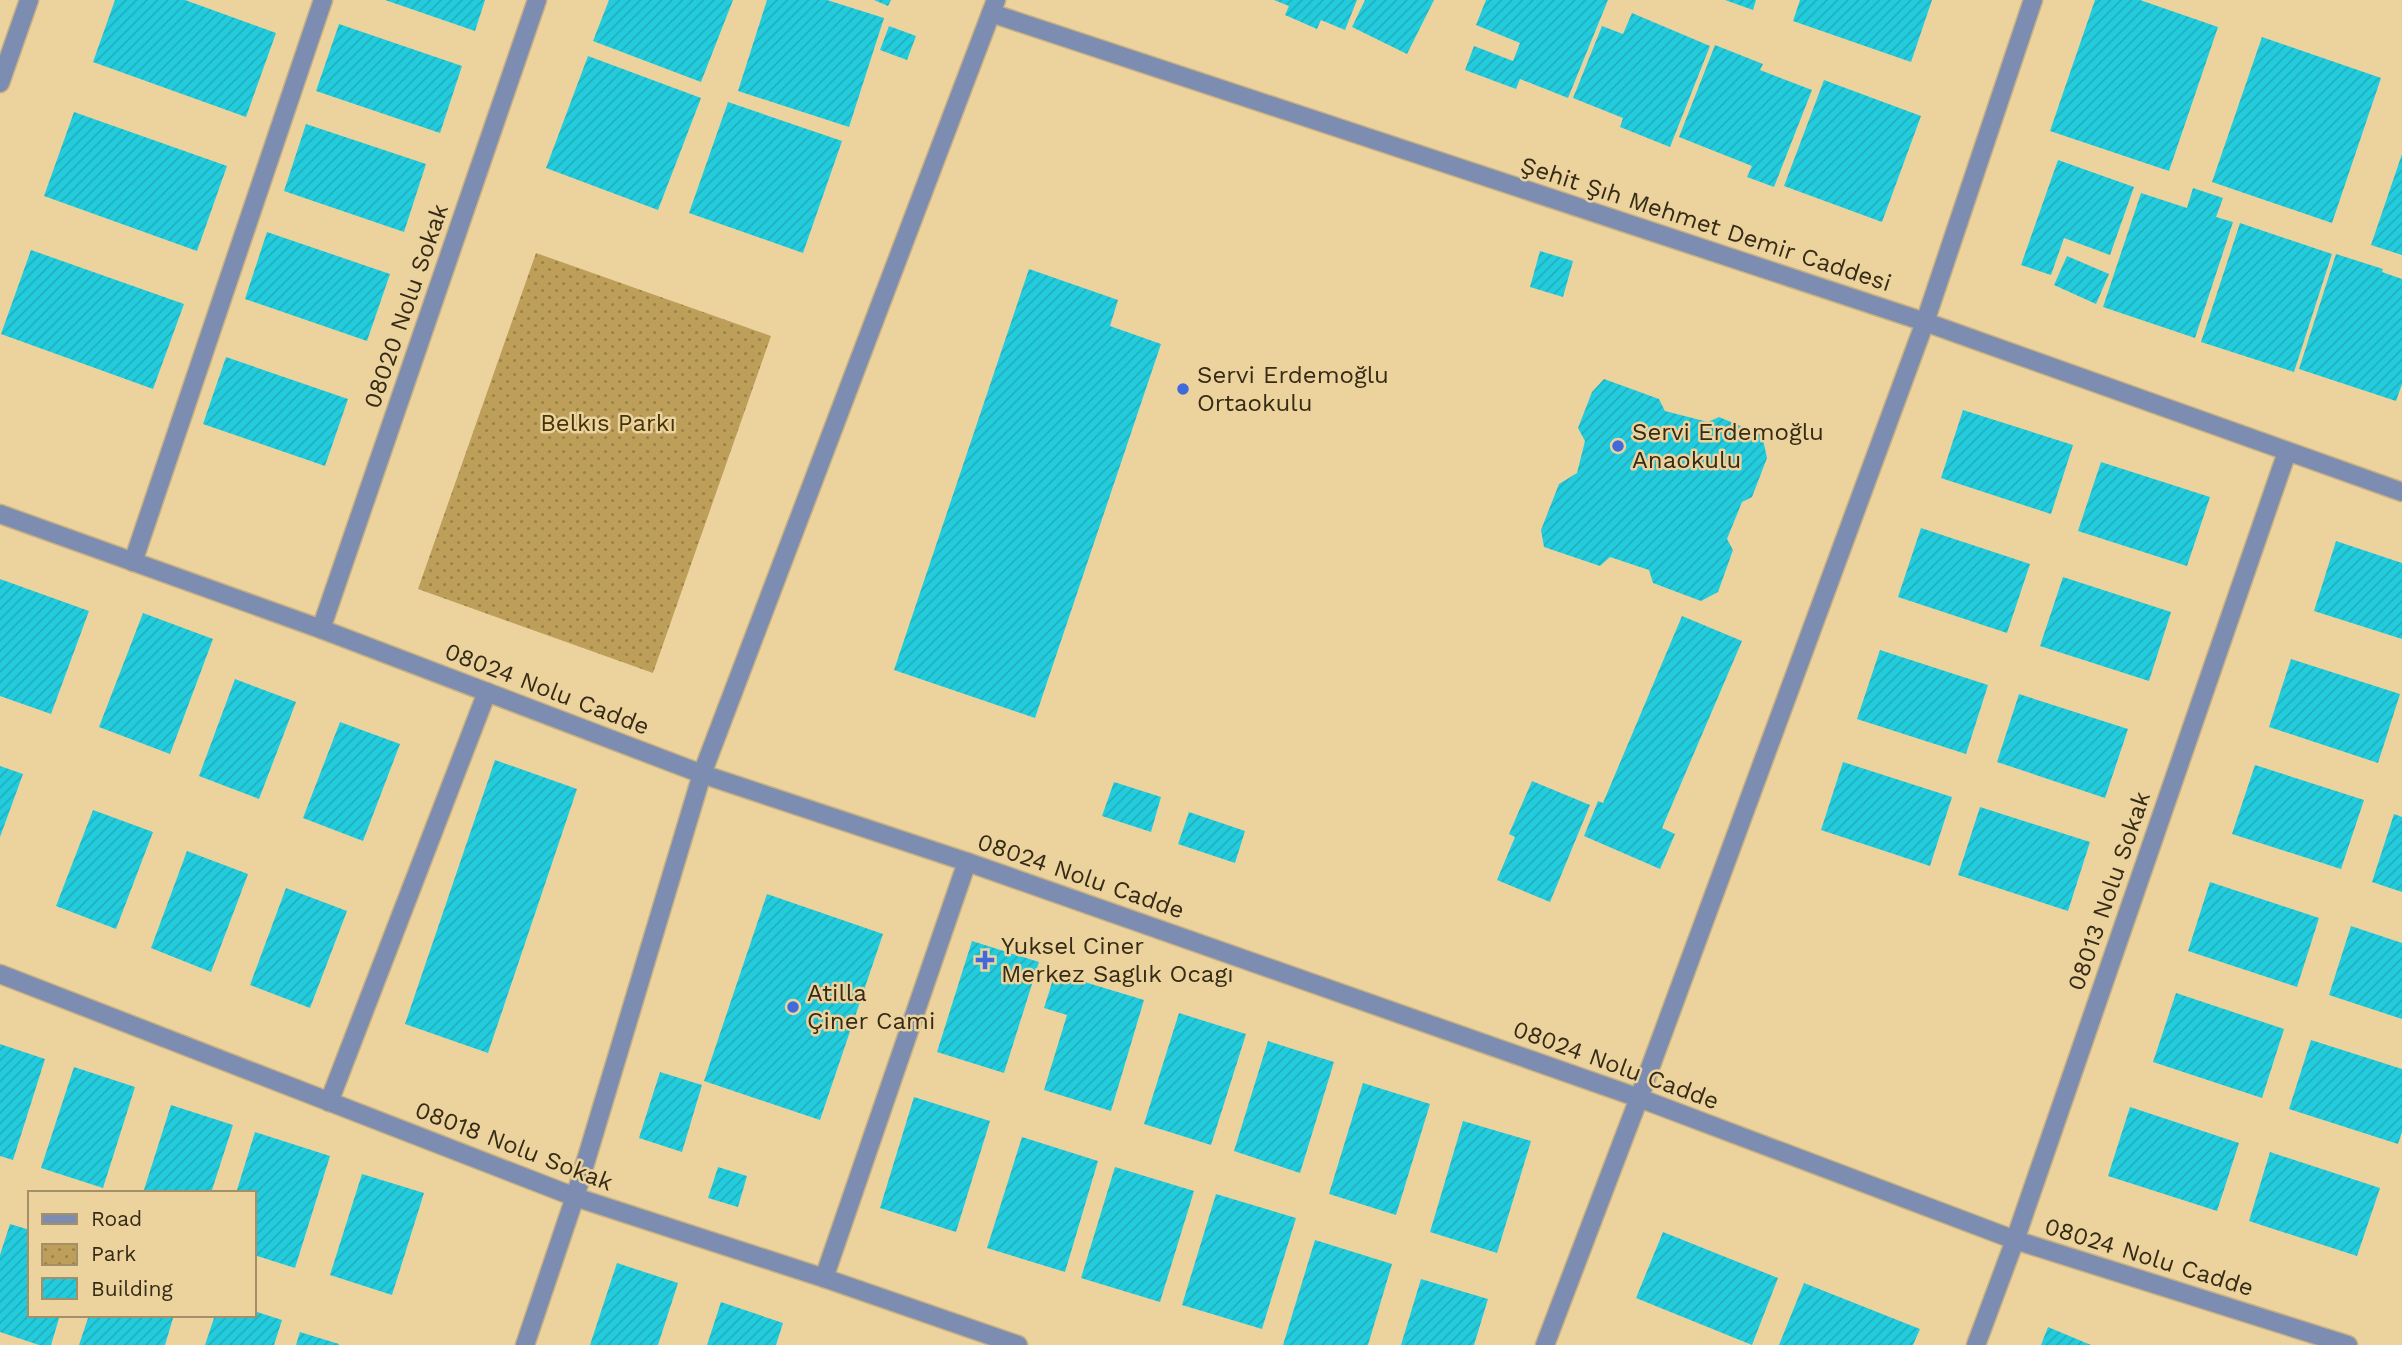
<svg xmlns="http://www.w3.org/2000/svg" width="2402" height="1345" viewBox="0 0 2402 1345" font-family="'Work Sans',sans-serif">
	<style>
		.park { fill: url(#park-dots) }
		.building { fill: url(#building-hatch) }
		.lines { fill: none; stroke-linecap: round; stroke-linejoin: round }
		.service-casing { stroke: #c7b183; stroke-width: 21 }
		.minor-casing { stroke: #c7b183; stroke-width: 21 }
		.tertiary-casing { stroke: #c7b183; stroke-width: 21 }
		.service { stroke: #7d8db1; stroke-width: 18 }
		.minor { stroke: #7d8db1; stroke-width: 18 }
		.tertiary { stroke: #7d8db1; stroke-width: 18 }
		.poi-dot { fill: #4069da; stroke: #ecd39e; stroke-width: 2.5 }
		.labels { text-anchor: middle; stroke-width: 5; stroke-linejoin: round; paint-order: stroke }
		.street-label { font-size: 24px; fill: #352b16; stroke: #ecd39e }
		.poi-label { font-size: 24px; fill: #352b16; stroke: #ecd39e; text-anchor: start }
		.park-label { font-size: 24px; fill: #453407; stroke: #ecd39e }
	</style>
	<defs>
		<pattern id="park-dots" width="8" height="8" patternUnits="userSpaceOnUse" patternTransform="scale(1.75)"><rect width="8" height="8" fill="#be9f5a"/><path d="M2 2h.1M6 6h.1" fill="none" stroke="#9b8249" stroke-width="1.8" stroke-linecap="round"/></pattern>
		<pattern id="building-hatch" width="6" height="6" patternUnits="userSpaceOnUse" patternTransform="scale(1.75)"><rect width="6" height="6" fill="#23ccdd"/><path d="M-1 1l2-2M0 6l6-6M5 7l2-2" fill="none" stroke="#20afbd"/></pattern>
	</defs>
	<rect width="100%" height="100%" fill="#ecd39e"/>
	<path class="park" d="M 536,253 L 771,336 L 653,673 L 418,589 Z"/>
	<g class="building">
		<path d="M 115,0 L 185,0 L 276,33 L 246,117 L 93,62 Z"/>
		<path d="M 385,0 L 485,0 L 475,31 Z"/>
		<path d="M 609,0 L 733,0 L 701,82 L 593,41 Z"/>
		<path d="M 767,0 L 827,0 L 884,18 L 849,127 L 738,91 Z"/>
		<path d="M 874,0 L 891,0 L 888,6 Z"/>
		<path d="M 1274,0 L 1357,0 L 1345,30 L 1321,20 L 1317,29 L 1285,15 L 1289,6 Z"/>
		<path d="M 1365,0 L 1434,0 L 1407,54 L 1352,27 Z"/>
		<path d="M 1486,0 L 1608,0 L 1568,98 L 1520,79 L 1516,89 L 1465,70 L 1474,46 L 1513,61 L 1520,43 L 1476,25 Z"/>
		<path d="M 1725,0 L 1756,0 L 1753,10 Z"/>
		<path d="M 1800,0 L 1932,0 L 1911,62 L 1793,21 Z"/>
		<path d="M 2095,0 L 2140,0 L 2218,27 L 2169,171 L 2050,131 Z"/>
		<path d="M 1632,13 L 1710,46 L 1670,147 L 1620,127 L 1623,118 L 1573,98 L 1602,26 L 1623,34 Z"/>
		<path d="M 339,24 L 462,66 L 440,133 L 316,91 Z"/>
		<path d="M 889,26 L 916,36 L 907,60 L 880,50 Z"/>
		<path d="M 2262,37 L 2381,78 L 2332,223 L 2212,182 Z"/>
		<path d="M 1715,45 L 1763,64 L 1760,70 L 1812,90 L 1774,187 L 1747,177 L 1752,166 L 1679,137 Z"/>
		<path d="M 588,56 L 701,98 L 658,210 L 546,168 Z"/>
		<path d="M 1824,80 L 1921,116 L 1882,222 L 1784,186 Z"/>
		<path d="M 728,102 L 842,141 L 803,253 L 689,213 Z"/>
		<path d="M 74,112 L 227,166 L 197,251 L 44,196 Z"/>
		<path d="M 306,124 L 426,164 L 404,232 L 284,191 Z"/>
		<path d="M 2402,154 L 2402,255 L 2371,245 Z"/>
		<path d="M 2058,160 L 2134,187 L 2110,255 L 2064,238 L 2051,275 L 2021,265 Z"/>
		<path d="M 2193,188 L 2223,198 L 2216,217 L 2233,222 L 2195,338 L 2103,307 L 2141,193 L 2187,208 Z"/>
		<path d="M 2240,223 L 2332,254 L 2294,372 L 2201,342 Z"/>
		<path d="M 267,232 L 390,274 L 367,341 L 245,299 Z"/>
		<path d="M 31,250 L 184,304 L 153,389 L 1,334 Z"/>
		<path d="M 1540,251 L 1573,261 L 1563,297 L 1530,287 Z"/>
		<path d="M 2336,254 L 2383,269 L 2382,272 L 2402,279 L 2402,384 L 2396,401 L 2299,369 Z"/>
		<path d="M 2067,256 L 2109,274 L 2096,304 L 2054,285 Z"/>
		<path d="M 1029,269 L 1118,300 L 1110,326 L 1161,344 L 1035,718 L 894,670 Z"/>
		<path d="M 226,357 L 348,399 L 325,466 L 203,424 Z"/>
		<path d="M 1604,379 L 1659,399 L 1665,411 L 1708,422 L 1719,417 L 1762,435 L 1767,458 L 1752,497 L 1742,502 L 1727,539 L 1733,550 L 1718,592 L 1701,601 L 1653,583 L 1649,570 L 1610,557 L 1600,566 L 1544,547 L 1541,530 L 1559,484 L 1577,473 L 1585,441 L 1578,428 L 1592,392 Z"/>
		<path d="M 1963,410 L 2073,445 L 2051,514 L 1941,478 Z"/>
		<path d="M 2101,462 L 2210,497 L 2187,566 L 2078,531 Z"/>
		<path d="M 1921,528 L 2030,564 L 2007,633 L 1898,597 Z"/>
		<path d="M 2336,541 L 2402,563 L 2402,639 L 2314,611 Z"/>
		<path d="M 2063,577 L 2171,612 L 2149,681 L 2040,646 Z"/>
		<path d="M 0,579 L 89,611 L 51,714 L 0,696 Z"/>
		<path d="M 143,613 L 213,639 L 170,754 L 99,727 Z"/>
		<path d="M 1682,616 L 1742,641 L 1662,828 L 1675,834 L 1660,869 L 1584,836 L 1598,801 L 1603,803 Z"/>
		<path d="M 1880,650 L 1988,685 L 1966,754 L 1857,719 Z"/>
		<path d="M 2291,659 L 2400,694 L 2378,763 L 2269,727 Z"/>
		<path d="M 235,679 L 296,702 L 259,799 L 199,776 Z"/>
		<path d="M 2019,694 L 2128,729 L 2105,798 L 1997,762 Z"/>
		<path d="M 340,722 L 400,744 L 363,841 L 303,818 Z"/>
		<path d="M 495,760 L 577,789 L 488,1053 L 405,1024 Z"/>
		<path d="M 1843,762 L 1952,797 L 1930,866 L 1821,830 Z"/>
		<path d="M 2255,765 L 2364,800 L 2341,869 L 2232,834 Z"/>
		<path d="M 0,766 L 23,774 L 0,837 Z"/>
		<path d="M 1532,781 L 1590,805 L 1550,902 L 1497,880 L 1515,837 L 1509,834 Z"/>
		<path d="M 1114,782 L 1161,797 L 1151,832 L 1102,816 Z"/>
		<path d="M 1980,807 L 2090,842 L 2068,911 L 1958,875 Z"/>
		<path d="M 93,810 L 153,832 L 116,929 L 56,906 Z"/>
		<path d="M 1189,812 L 1245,831 L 1235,863 L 1178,844 Z"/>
		<path d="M 2394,814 L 2402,817 L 2402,892 L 2372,882 Z"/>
		<path d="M 187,851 L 248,874 L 211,972 L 151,948 Z"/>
		<path d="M 2210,882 L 2319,918 L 2297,987 L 2188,951 Z"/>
		<path d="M 286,888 L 347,911 L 310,1008 L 250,985 Z"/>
		<path d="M 767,894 L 883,934 L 820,1120 L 704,1081 Z"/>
		<path d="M 2351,926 L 2402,943 L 2402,1019 L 2329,995 Z"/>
		<path d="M 972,941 L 1039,962 L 1004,1073 L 937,1052 Z"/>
		<path d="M 1055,973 L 1144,1000 L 1111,1111 L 1044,1090 L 1067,1015 L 1044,1008 Z"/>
		<path d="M 2176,993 L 2284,1029 L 2262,1098 L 2153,1062 Z"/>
		<path d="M 1179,1013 L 1246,1034 L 1211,1145 L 1144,1124 Z"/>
		<path d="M 2311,1040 L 2402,1069 L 2402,1132 L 2398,1144 L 2289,1109 Z"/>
		<path d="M 1268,1041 L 1334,1062 L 1300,1173 L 1234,1151 Z"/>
		<path d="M 0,1044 L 45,1059 L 13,1160 L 0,1156 Z"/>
		<path d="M 74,1067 L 135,1087 L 103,1188 L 41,1168 Z"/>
		<path d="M 660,1072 L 702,1085 L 682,1152 L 639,1138 Z"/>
		<path d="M 1363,1083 L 1430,1104 L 1396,1215 L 1329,1194 Z"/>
		<path d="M 914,1097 L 990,1121 L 956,1232 L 880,1208 Z"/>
		<path d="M 171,1105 L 233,1125 L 211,1193 L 143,1193 Z"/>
		<path d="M 2130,1107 L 2239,1143 L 2217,1211 L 2108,1176 Z"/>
		<path d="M 1463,1121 L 1531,1141 L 1497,1253 L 1430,1232 Z"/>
		<path d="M 255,1132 L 330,1156 L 295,1268 L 254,1255 L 254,1193 L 236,1193 Z"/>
		<path d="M 1022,1137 L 1098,1161 L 1065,1272 L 987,1248 Z"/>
		<path d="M 2270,1152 L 2380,1188 L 2357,1256 L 2249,1221 Z"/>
		<path d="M 718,1167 L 747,1176 L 738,1207 L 708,1198 Z"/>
		<path d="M 1115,1167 L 1194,1191 L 1160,1302 L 1081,1278 Z"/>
		<path d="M 362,1174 L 424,1193 L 392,1295 L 330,1275 Z"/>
		<path d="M 1216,1194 L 1296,1218 L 1262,1329 L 1182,1305 Z"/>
		<path d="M 10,1224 L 30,1230 L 30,1315 L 60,1315 L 51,1345 L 39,1345 L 0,1332 L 0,1255 Z"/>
		<path d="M 1663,1232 L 1778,1278 L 1752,1345 L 1636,1298 Z"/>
		<path d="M 1315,1240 L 1392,1264 L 1368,1345 L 1283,1345 Z"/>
		<path d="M 617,1263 L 678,1283 L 658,1345 L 590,1345 Z"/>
		<path d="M 1421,1279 L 1488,1299 L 1474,1345 L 1401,1345 Z"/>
		<path d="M 1804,1283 L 1920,1329 L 1913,1345 L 1779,1345 Z"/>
		<path d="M 721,1302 L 783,1323 L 776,1345 L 707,1345 Z"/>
		<path d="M 254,1311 L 282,1320 L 274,1345 L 205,1345 L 215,1315 L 254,1315 Z"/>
		<path d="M 89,1315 L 174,1315 L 165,1345 L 79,1345 Z"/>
		<path d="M 2048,1327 L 2091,1345 L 2041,1345 Z"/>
		<path d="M 300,1332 L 339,1344 L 339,1345 L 296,1345 Z"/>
	</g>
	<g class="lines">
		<defs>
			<path id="service" d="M 133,562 L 323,0"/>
			<g id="minor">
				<path d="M 991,13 L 1925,322 L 2402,492"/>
				<path d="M 0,514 L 321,629 L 702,774 L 967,862 L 1639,1098 L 2015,1240 L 2348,1345"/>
				<path d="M 321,629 L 537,0"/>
				<path d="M 0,974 L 575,1197 L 824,1278 L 1018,1345"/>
				<path d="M 329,1102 L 487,692"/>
				<path d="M 824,1278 L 967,862"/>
				<path d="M 525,1345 L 575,1197 L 702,774 L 996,0"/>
				<path d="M 1545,1345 L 1639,1098 L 1925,322 L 2033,0"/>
				<path d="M 1976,1345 L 2015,1240 L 2287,452"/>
			</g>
			<path id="tertiary" d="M 0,83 L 29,0"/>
		</defs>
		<use href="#service" class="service-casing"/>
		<use href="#minor" class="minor-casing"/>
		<use href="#tertiary" class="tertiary-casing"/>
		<use href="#service" class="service"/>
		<use href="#minor" class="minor"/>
		<use href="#tertiary" class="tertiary"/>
	</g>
	<g class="poi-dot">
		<circle cx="1183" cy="389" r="7"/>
		<circle cx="1618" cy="446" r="7"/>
		<path d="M981.5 949.5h7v7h7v7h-7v7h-7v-7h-7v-7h7z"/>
		<circle cx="793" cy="1007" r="7"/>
	</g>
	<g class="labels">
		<g class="street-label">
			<text transform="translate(1706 224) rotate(18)" y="8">Şehit Şıh Mehmet Demir Caddesi</text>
			<text transform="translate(406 306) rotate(-71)" y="8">08020 Nolu Sokak</text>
			<text transform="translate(547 689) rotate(21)" y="8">08024 Nolu Cadde</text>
			<text transform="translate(1081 876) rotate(19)" y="8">08024 Nolu Cadde</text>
			<text transform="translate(2109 891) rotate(-71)" y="8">08013 Nolu Sokak</text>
			<text transform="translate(1616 1065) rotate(20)" y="8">08024 Nolu Cadde</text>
			<text transform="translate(514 1146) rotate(21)" y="8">08018 Nolu Sokak</text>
			<text transform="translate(2149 1257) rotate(17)" y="8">08024 Nolu Cadde</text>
		</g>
		<g class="poi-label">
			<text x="1197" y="383">Servi Erdemoğlu<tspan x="1197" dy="28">Ortaokulu</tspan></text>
			<text x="1632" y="440">Servi Erdemoğlu<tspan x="1632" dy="28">Anaokulu</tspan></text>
			<text x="1001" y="954">Yuksel Ciner<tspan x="1001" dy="28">Merkez Saglık Ocagı</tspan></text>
			<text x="807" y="1001">Atilla<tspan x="807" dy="28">Çiner Cami</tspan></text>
		</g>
		<g class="park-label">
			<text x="608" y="431">Belkıs Parkı</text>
		</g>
	</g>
	<rect x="28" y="1191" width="228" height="126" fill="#ecd39e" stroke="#a39068" stroke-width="2"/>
	<rect x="42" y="1214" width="35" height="10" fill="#7d8db1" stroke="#a39068" stroke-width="2"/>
	<text x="91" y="1226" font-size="21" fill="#352b16">Road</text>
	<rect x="42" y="1244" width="35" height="21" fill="url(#park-dots)" stroke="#a39068" stroke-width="2"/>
	<text x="91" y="1261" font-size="21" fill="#352b16">Park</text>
	<rect x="42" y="1278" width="35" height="21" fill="url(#building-hatch)" stroke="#a39068" stroke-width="2"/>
	<text x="91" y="1296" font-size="21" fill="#352b16">Building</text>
</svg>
